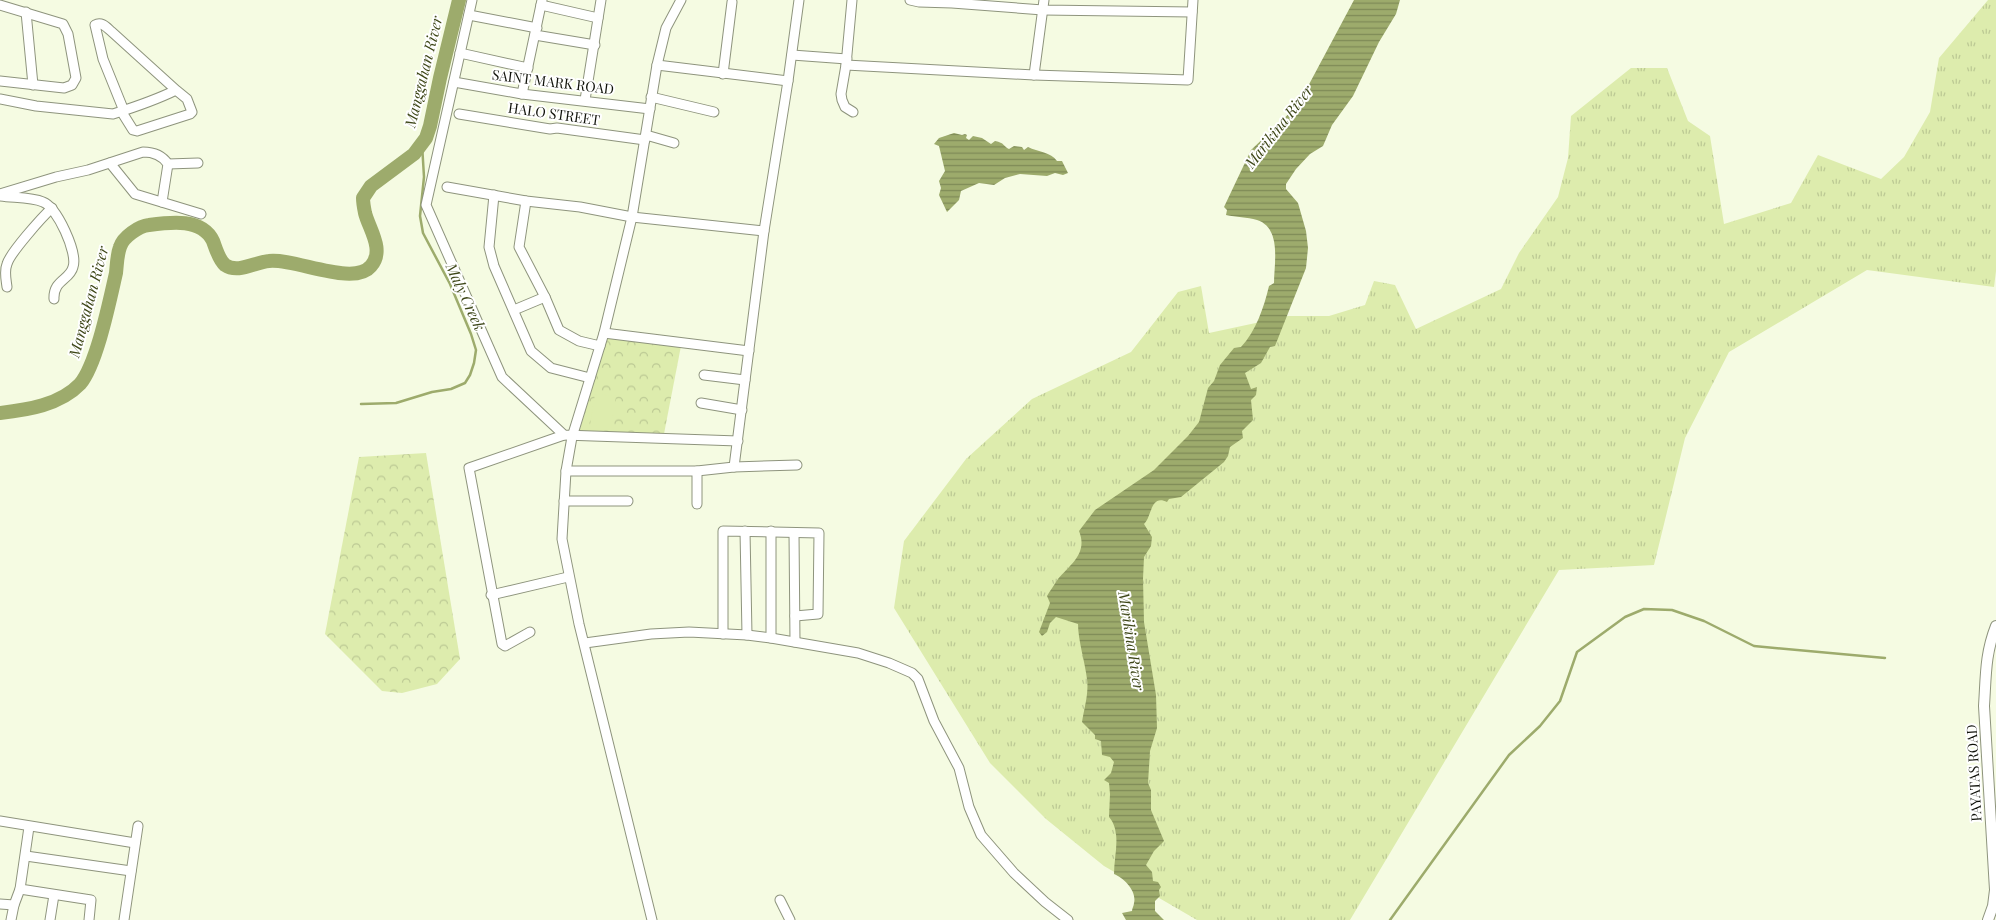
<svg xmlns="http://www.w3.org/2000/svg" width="1996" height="920" viewBox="0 0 1996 920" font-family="'Playfair Display',serif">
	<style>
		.grass { fill: url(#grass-tufts) }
		.park { fill: url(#park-crowns) }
		.pitch { fill: #ddecad }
		.water { fill: url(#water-rules) }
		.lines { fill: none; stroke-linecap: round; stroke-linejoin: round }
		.stream { stroke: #9dab6c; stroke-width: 2.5 }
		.river { stroke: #9dab6c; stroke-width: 14 }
		.minor-casing { stroke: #8e947d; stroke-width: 11 }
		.major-casing { stroke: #8e947d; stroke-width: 12 }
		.minor { stroke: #fff; stroke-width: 9 }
		.major { stroke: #fff; stroke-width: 10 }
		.labels { text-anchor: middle; stroke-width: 4; stroke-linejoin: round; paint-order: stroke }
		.street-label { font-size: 14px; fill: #0f1109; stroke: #fff }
		.water-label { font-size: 15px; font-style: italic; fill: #3d4617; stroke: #fff }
	</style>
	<defs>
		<pattern id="grass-tufts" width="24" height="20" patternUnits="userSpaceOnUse" patternTransform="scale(1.25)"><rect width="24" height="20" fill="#ddecad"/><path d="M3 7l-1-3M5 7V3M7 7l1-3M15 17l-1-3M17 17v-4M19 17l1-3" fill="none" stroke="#bcc994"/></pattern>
		<pattern id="park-crowns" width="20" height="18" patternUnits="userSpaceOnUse" patternTransform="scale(1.25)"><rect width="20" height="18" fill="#ddecad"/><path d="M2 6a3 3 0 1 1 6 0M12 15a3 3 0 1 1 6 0" fill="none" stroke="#bcc994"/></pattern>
		<pattern id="water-rules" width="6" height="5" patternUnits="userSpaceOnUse" patternTransform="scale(1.25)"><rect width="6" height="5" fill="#9dab6c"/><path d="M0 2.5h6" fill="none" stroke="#7e8a57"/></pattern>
	</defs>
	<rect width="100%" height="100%" fill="#f5fbe2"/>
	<path class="grass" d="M 1988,0 L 1996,0 L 1996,271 L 1994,287 L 1867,270 L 1729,352 L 1685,438 L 1654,565 L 1559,570 L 1350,920 L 1197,920 L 1104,866 L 1046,819 L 990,763 L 894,608 L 904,541 L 966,459 L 1032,399 L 1131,352 L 1178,292 L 1201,286 L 1209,333 L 1288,316 L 1329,316 L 1365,305 L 1374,281 L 1395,285 L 1416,329 L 1501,289 L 1519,253 L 1558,197 L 1568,158 L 1571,116 L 1631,68 L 1667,68 L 1688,121 L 1710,136 L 1724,224 L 1791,203 L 1818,155 L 1881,179 L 1904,157 L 1930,112 L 1939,58 Z"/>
	<g class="park">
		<path d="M 607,336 L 681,346 L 663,439 L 577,439 Z"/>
		<path d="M 426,453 L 460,659 L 437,684 L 402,693 L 382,691 L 325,634 L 359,457 Z"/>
	</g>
	<path class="pitch" d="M 595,394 L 616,396 L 611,428 L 590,425 Z"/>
	<g class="water">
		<path d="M 1354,0 L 1400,0 L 1396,14 L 1379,42 L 1353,96 L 1332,125 L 1323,146 L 1310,154 L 1296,169 L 1286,184 L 1286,189 L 1298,203 L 1306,231 L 1308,248 L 1306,268 L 1275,346 L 1270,347 L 1261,363 L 1245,373 L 1251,389 L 1257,387 L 1256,395 L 1251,400 L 1253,420 L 1242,431 L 1243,438 L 1230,447 L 1228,456 L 1224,462 L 1181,497 L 1169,499 L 1167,502 C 1150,494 1152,517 1144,524 L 1152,537 L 1151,546 L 1144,557 L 1143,579 L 1144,622 L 1156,695 L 1157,728 L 1150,751 L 1148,783 L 1151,790 L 1151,810 L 1164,841 L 1154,851 L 1146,865 L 1152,872 L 1153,881 L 1158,882 L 1161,887 L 1159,890 L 1160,896 L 1155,901 L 1155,911 L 1164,920 L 1126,920 L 1122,913 L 1132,911 C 1132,908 1134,906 1134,903 C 1137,891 1124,878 1114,874 C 1114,855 1122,832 1109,817 L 1110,794 L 1109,783 L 1104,780 L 1111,773 L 1114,762 L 1110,757 L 1102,755 L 1101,741 L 1095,739 L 1095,735 L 1082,722 C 1084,709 1089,693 1087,679 C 1085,662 1078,640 1078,624 L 1056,617 L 1050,623 L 1047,632 L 1042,636 L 1039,632 L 1050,603 L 1047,596 C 1050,591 1054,585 1058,579 C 1071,564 1088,553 1079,531 L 1095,510 L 1154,470 L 1188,436 L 1199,422 L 1208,388 L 1214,381 L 1220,365 L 1234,348 L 1241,347 C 1256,331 1264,307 1269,286 L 1274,283 C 1274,264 1282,228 1257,220 C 1247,217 1236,217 1226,215 L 1227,210 L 1224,207 L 1251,150 L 1298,105 Z"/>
		<path d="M 954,133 L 962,135 L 965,134 L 967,135 L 966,138 L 969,140 L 973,136 L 982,138 L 991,144 L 995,141 C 1005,143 1003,146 1009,149 L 1014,146 L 1022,147 L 1024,150 L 1028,147 C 1038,152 1051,152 1057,161 L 1062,161 L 1068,173 L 1063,175 L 1055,173 L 1047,176 L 1020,174 L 1005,178 L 994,185 L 979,183 L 961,191 L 959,200 L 947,212 L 939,195 L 941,188 L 939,181 L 945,171 L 939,146 L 934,144 L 939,138 Z"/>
	</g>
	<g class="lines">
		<g class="stream">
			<path d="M 361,404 L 396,403 L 432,392 L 451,389 L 465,383 L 470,375 L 474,363 L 476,350 L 471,334 L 450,284 L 423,233 L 420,216 L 424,177 L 422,144"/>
			<path d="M 1390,920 L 1509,755 L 1540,726 L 1560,701 L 1577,652 L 1625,617 L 1644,609 L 1672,610 L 1704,621 L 1754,646 L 1885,658"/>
		</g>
		<path class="river" d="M 0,413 C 27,410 60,405 80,384 C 97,364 110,299 116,273 C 117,264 117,255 120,247 C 123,237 139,226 149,225 C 171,222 202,218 213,241 C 216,249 219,260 225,265 C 238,274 255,262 269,261 C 295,258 354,287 371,266 C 385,250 369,229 365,213 C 364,208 363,203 363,198 L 371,186 L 414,154 L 426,138 L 430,126 L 440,78 L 459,0"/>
		<defs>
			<g id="minor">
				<path d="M 472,0 L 426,205 L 502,377 L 564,435 L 738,441"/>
				<path d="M 852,0 L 846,65 L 841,94 L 842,100 L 845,107 L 853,112"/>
				<path d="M 910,0 L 919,2 L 952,3 L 1043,10 L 1192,12"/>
				<path d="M 0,5 L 63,24 L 68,34 L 76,78 L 72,85 L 64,88 L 0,81"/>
				<path d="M 541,5 L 598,18"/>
				<path d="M 26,12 L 33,85"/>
				<path d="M 469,15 L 537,28"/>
				<path d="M 535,35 L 595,45"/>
				<path d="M 460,53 L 528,68"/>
				<path d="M 792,55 L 847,59"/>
				<path d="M 657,65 L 788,81"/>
				<path d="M 846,65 L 1034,75 L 1188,80 L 1193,0"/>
				<path d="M 723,74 L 732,2"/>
				<path d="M 1034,75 L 1044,0"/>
				<path d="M 454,82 L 522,94 L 650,109"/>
				<path d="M 522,94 L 542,0"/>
				<path d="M 651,97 L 714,112"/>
				<path d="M 0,99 L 36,106 L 113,114 C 135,107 156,100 176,90 L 112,32 C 107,28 102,21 95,25 L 103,59 L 124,111 L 123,114 L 133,130 L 137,131 L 190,114 L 192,112 L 187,99 L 176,90"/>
				<path d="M 585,100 L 601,0"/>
				<path d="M 459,114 L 550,129 L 557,128 L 645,140"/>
				<path d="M 646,135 L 674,143"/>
				<path d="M 110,163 L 135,194 L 201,214"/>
				<path d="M 168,164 L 198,163"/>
				<path d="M 447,187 L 526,201 L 580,207 L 632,217 L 764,231"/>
				<path d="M 0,194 L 56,177 L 88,170 L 143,152 C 153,152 162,155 168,164 L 162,202"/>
				<path d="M 494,195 L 489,247 L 494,266 L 531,351 L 551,368 L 590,378"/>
				<path d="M 0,196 C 13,198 31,197 43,202 C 57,207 78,253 73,267 C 70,280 53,280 54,299"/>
				<path d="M 526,201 L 519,247 L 545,297 L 559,330 L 579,341 L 600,346"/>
				<path d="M 7,287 C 6,279 4,271 7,264 C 10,253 42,217 52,208"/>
				<path d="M 514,310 L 545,297"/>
				<path d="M 604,333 L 749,351"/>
				<path d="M 704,375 L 745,380"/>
				<path d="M 701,403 L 742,410"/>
				<path d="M 734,467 L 797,465"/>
				<path d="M 566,471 L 697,471 L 734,467 L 764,231 L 788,81 L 799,0"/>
				<path d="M 564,501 L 628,501"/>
				<path d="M 697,504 L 697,471"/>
				<path d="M 745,531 L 747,635"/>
				<path d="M 771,531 L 771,638"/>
				<path d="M 794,533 L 795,642"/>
				<path d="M 491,595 L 568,577"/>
				<path d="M 530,632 L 505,646 L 502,644 L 469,468 L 564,435"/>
				<path d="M 723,634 L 723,531 L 819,533 L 818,614 L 795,616"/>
				<path d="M 585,643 L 651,634 L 689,632 L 747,635 L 771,638 L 858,653 L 889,663 L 912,673 L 918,679 L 934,721 L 959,768 L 969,807 L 981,835 L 1014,873 L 1045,902 L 1068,920"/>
				<path d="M 0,821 L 135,843"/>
				<path d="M 26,856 L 131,871"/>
				<path d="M 20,889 L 91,900 L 89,920"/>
				<path d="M 780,900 L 790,920"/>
				<path d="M 0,904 L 14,905"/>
				<path d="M 11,920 L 14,905 L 20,889 L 29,827"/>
				<path d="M 50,920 L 54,895"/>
				<path d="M 124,920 L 138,826"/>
				<path d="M 652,920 L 579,624 L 562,539 L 566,471 L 572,437 L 604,333 L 632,217 L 657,65 L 666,28 L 681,0"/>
			</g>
			<path id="major" d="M 1988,920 L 1993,906 L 1995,890 L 1984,706 C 1986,676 1985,654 1996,626"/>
		</defs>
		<use href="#minor" class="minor-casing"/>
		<use href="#major" class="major-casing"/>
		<use href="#minor" class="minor"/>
		<use href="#major" class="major"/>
	</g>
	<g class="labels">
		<g class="street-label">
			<text transform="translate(553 82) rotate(7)" y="5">SAINT MARK ROAD</text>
			<text transform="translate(554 114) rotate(8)" y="5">HALO STREET</text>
			<text transform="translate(1974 773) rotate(-93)" y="5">PAYATAS ROAD</text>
		</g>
		<g class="water-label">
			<text transform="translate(424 72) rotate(-76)" y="5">Manggahan River</text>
			<text transform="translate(1279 127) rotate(-52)" y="5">Marikina River</text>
			<text transform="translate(465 297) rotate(65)" y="5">Maly Creek</text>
			<text transform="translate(89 302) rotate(-75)" y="5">Manggahan River</text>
			<text transform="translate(1131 641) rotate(81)" y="5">Marikina River</text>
		</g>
	</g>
</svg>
